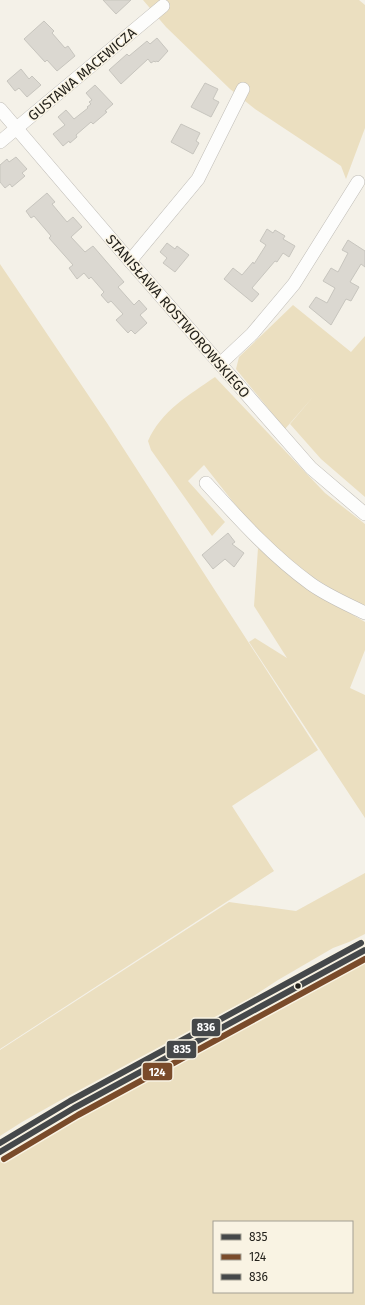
<svg xmlns="http://www.w3.org/2000/svg" width="365" height="1305" viewBox="0 0 365 1305" font-family="'Fira Sans',sans-serif">
	<style>
		.green { fill: #ebdfc0; fill-rule: evenodd }
		.building { fill: #dbd8d1; stroke: #c7c5be }
		.lines { fill: none; stroke-linecap: round; stroke-linejoin: round }
		.minor-casing { stroke: #bebbb5; stroke-width: 14 }
		.tertiary-casing { stroke: #bebbb5; stroke-width: 18 }
		.minor { stroke: #fdfdfc; stroke-width: 13 }
		.tertiary { stroke: #fdfdfc; stroke-width: 17 }
		.bus-1-casing { stroke: #f9f3e3; stroke-width: 9 }
		.bus-2-casing { stroke: #f9f3e3; stroke-width: 9 }
		.bus-3-casing { stroke: #f9f3e3; stroke-width: 9 }
		.bus-1 { stroke: #45484a; stroke-width: 6 }
		.bus-2 { stroke: #7a4b2a; stroke-width: 6 }
		.bus-3 { stroke: #45484a; stroke-width: 6 }
		.bus-dot { fill: #23211b; stroke: #f9f3e3; stroke-width: 1.5 }
		.labels { text-anchor: middle; stroke-width: 3; stroke-linejoin: round; paint-order: stroke }
		.street-label { font-size: 14px; fill: #23211b; stroke: #f9f3e3 }
		.line-badge { stroke: #f9f3e3; stroke-width: 1.5 }
		.badge-label { font-size: 11px; text-anchor: middle; font-weight: bold; fill: #fff }
	</style>
	<rect width="100%" height="100%" fill="#f4f1e8"/>
	<g class="green">
		<path d="M 143,0 L 359,0 L 365,5 L 365,128 L 346,179 L 341,166 L 255,109 L 230,89 L 166,27 Z"/>
		<path d="M 0,264 L 107,423 L 318,750 L 232,806 L 274,871 L 0,1049 Z"/>
		<path d="M 293,305 L 351,352 L 365,336 L 365,497 L 321,459 L 290,424 L 313,397 L 285,429 L 236,369 L 239,357 Z"/>
		<path d="M 215,377 L 325,493 L 365,524 L 365,606 L 335,591 L 311,576 L 266,540 L 241,512 L 204,465 L 188,481 L 225,522 L 212,536 L 151,450 L 148,441 C 161,411 189,395 215,377 Z"/>
		<path d="M 258,548 L 312,591 L 365,622 L 365,650 L 350,688 L 365,695 L 365,818 L 249,642 L 255,638 L 287,658 L 254,606 Z"/>
		<path d="M 365,873 L 365,934 L 349,942 L 333,948 L 278,980 L 252,997 L 61,1100 L 22,1122 L 0,1136 L 0,1050 L 229,902 L 296,911 Z"/>
		<path d="M 365,958 L 365,1305 L 0,1305 L 0,1160 L 61,1123 ZM 214,1222 L 352,1222 L 352,1292 L 214,1292 Z"/>
	</g>
	<g class="building">
		<path d="M 103,0 L 131,0 L 116,14 Z"/>
		<path d="M 44,21 L 54,31 L 52,33 L 65,48 L 68,46 L 75,56 L 57,71 L 47,60 L 45,62 L 24,39 Z"/>
		<path d="M 157,38 L 168,51 L 158,62 L 157,61 L 155,62 L 154,61 L 151,63 L 148,59 L 121,84 L 109,70 L 127,54 L 129,56 L 147,41 L 150,44 Z"/>
		<path d="M 21,69 L 29,79 L 32,76 L 41,85 L 27,97 L 19,88 L 15,91 L 7,81 Z"/>
		<path d="M 205,83 L 218,89 L 213,99 L 219,102 L 211,117 L 191,107 Z"/>
		<path d="M 95,85 L 113,104 L 105,111 L 107,112 L 93,124 L 91,122 L 76,135 L 77,137 L 70,143 L 69,141 L 63,146 L 53,134 L 65,125 L 58,117 L 66,110 L 74,119 L 88,108 L 87,107 L 91,104 L 89,102 L 92,100 L 86,93 Z"/>
		<path d="M 181,124 L 200,133 L 196,141 L 199,143 L 193,154 L 171,142 Z"/>
		<path d="M 16,157 L 27,169 L 22,173 L 25,176 L 18,182 L 12,187 L 10,184 L 5,188 L 0,182 L 0,165 L 7,159 L 9,162 Z"/>
		<path d="M 47,193 L 55,202 L 52,204 L 67,222 L 73,217 L 82,227 L 71,237 L 85,252 L 93,246 L 124,282 L 118,287 L 134,305 L 139,300 L 147,309 L 140,315 L 147,323 L 135,334 L 131,330 L 128,333 L 116,320 L 123,314 L 111,301 L 108,303 L 101,295 L 104,292 L 91,277 L 89,279 L 84,273 L 77,279 L 69,268 L 73,265 L 49,238 L 51,236 L 34,216 L 31,218 L 26,211 Z"/>
		<path d="M 267,229 L 273,233 L 275,230 L 285,236 L 283,239 L 295,246 L 289,257 L 283,253 L 277,262 L 275,261 L 252,288 L 259,294 L 252,302 L 224,279 L 233,268 L 242,275 L 253,262 L 254,264 L 266,245 L 260,241 Z"/>
		<path d="M 348,240 L 365,251 L 365,267 L 361,264 L 350,282 L 359,287 L 351,301 L 346,299 L 331,325 L 309,307 L 316,297 L 327,303 L 335,288 L 323,281 L 331,268 L 338,272 L 348,253 L 342,250 Z"/>
		<path d="M 167,243 L 175,249 L 177,246 L 189,255 L 175,272 L 163,263 L 167,258 L 160,252 Z"/>
		<path d="M 228,533 L 235,542 L 232,544 L 244,553 L 234,567 L 225,559 L 213,569 L 202,555 Z"/>
	</g>
	<g class="lines">
		<defs>
			<g id="minor">
				<path d="M 0,109 L 130,261 L 311,468 L 365,514"/>
				<path d="M 0,142 L 163,6"/>
				<path d="M 130,261 L 198,179 L 243,89"/>
				<path d="M 220,364 L 252,334 L 294,284 L 358,182"/>
				<path d="M 206,483 C 239,519 271,555 311,584 C 328,596 347,604 365,613"/>
			</g>
			<path id="tertiary" d="M 0,1152 L 25,1136 L 74,1108 L 365,950"/>
		</defs>
		<use href="#minor" class="minor-casing"/>
		<use href="#tertiary" class="tertiary-casing"/>
		<use href="#minor" class="minor"/>
		<use href="#tertiary" class="tertiary"/>
		<defs>
			<path id="bus-1" d="M 0,1152 L 74,1108 L 365,950"/>
			<path id="bus-2" d="M 4,1159 L 78,1115 L 365,959"/>
			<path id="bus-3" d="M 0,1143 L 70,1101 L 361,943"/>
		</defs>
		<use href="#bus-1" class="bus-1-casing"/>
		<use href="#bus-2" class="bus-2-casing"/>
		<use href="#bus-3" class="bus-3-casing"/>
		<use href="#bus-1" class="bus-1"/>
		<use href="#bus-2" class="bus-2"/>
		<use href="#bus-3" class="bus-3"/>
	</g>
	<circle class="bus-dot" cx="298" cy="986" r="3.5"/>
	<g class="labels">
		<g class="street-label">
			<text transform="translate(82 74) rotate(-40)" y="5">GUSTAWA MACEWICZA</text>
			<text transform="translate(178 316) rotate(49)" y="5">STANISŁAWA ROSTWOROWSKIEGO</text>
		</g>
	</g>
	<g class="line-badge">
		<rect x="191" y="1018" width="30" height="19" rx="4" fill="#45484a"/>
		<rect x="166" y="1040" width="31" height="19" rx="4" fill="#45484a"/>
		<rect x="142" y="1062" width="31" height="19" rx="4" fill="#7a4b2a"/>
	</g>
	<g class="badge-label">
		<text x="206" y="1031">836</text>
		<text x="182" y="1053">835</text>
		<text x="157" y="1076">124</text>
	</g>
	<rect x="213" y="1221" width="140" height="72" fill="#f9f3e3" stroke="#a39f93"/>
	<rect x="221" y="1234" width="20" height="6" fill="#45484a" stroke="#a39f93"/>
	<text x="249" y="1241" font-size="12" fill="#23211b">835</text>
	<rect x="221" y="1254" width="20" height="6" fill="#7a4b2a" stroke="#a39f93"/>
	<text x="249" y="1261" font-size="12" fill="#23211b">124</text>
	<rect x="221" y="1274" width="20" height="6" fill="#45484a" stroke="#a39f93"/>
	<text x="249" y="1281" font-size="12" fill="#23211b">836</text>
</svg>
